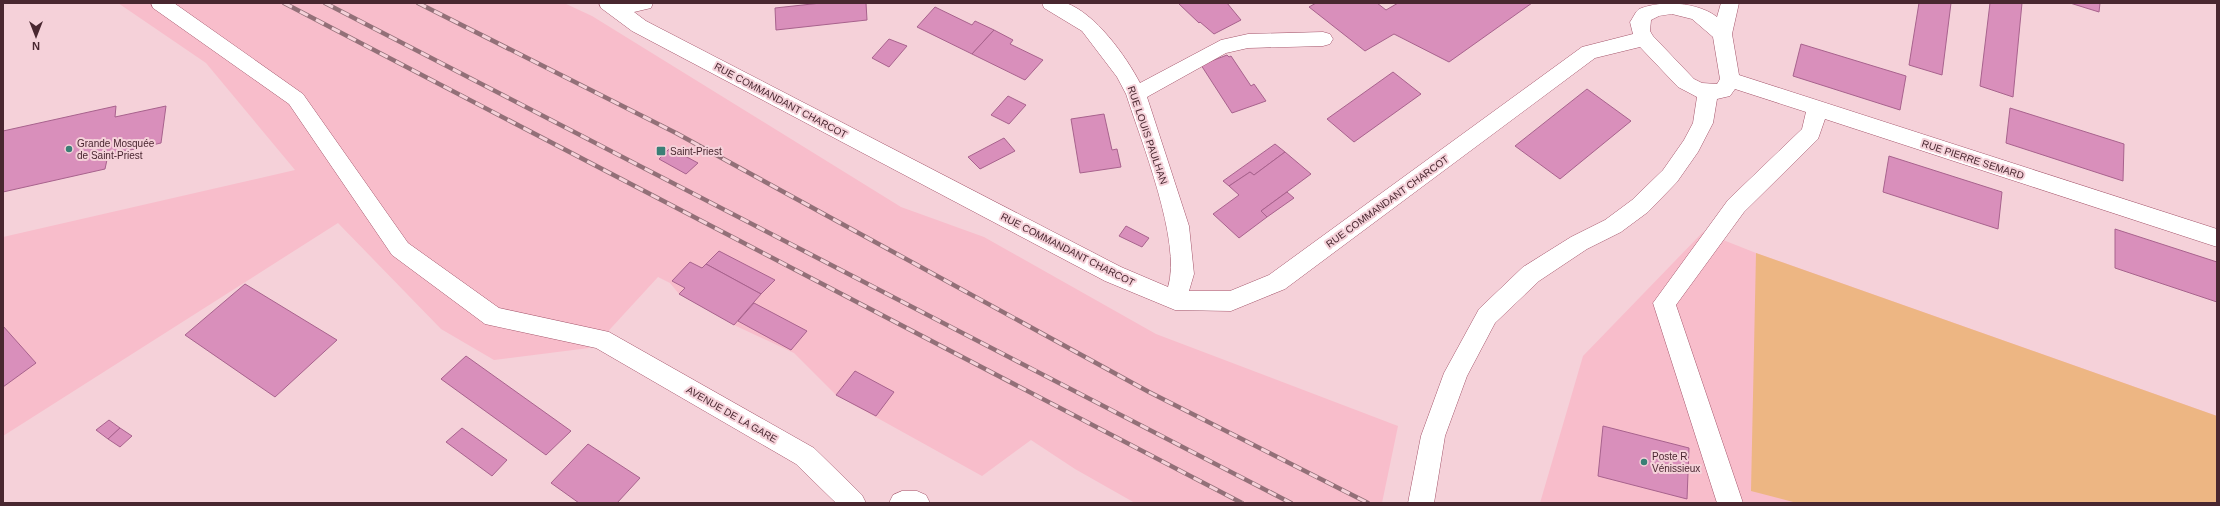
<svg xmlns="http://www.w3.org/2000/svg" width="2220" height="506" viewBox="0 0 2220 506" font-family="Arial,sans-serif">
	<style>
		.built { fill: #f8bdcb }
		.green { fill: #edb683 }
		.building { fill: #d98fbb; stroke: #a8628d }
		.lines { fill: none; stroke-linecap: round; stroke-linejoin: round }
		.minor-casing { stroke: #a4556b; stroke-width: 1 }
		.minor { fill: #fff; fill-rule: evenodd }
		.rail-casing { stroke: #937078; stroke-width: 4.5 }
		.rail { stroke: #f5d1d9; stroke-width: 3; stroke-dasharray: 9; stroke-linecap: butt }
		.poi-dot { fill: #3a7f76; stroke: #f5d1d9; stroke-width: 1.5 }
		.labels { text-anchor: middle; stroke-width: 4; stroke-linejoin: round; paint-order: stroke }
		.street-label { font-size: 10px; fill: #492730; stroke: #f5d1d9 }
		.poi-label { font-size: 10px; fill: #492730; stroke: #f5d1d9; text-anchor: start }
	</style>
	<rect width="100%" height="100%" fill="#f5d1d9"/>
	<g class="built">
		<path d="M 118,3 L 564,3 L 592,16 L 901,207 L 984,237 L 1156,334 L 1398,426 L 1382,503 L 1135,503 L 1075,469 L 1031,440 L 982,476 L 836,395 L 794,353 L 734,325 L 679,294 L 670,283 L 658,277 L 601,339 L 589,348 L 494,360 L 441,329 L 338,223 L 3,436 L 3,237 L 295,170 L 206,63 Z"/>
		<path d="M 1703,232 L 1756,253 L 2217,416 L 2217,503 L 1540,503 L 1583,356 Z"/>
	</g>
	<path class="green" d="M 1756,253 L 2217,416 L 2217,503 L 1797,503 L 1751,491 Z"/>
	<g class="building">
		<path d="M 821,3 L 866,3 L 867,20 L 776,30 L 775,8 Z"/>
		<path d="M 1178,3 L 1227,3 L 1241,20 L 1214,34 L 1200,22 L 1199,23 Z"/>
		<path d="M 1316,3 L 1377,3 L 1386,10 L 1398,3 L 1532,3 L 1449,62 L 1394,34 L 1365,51 L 1309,7 Z"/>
		<path d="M 1919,3 L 1951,3 L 1942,75 L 1909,65 Z"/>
		<path d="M 1990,3 L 2022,3 L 2013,97 L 1980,86 Z"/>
		<path d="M 2070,3 L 2100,3 L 2099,12 Z"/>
		<path d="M 935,7 L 972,25 L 975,21 L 994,30 L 972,54 L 917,27 Z"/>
		<path d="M 994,30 L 1013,40 L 1010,44 L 1043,60 L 1025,80 L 972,54 Z"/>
		<path d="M 889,39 L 907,46 L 889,67 L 872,58 Z"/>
		<path d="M 1801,44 L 1906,76 L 1900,110 L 1793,76 Z"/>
		<path d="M 1227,55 L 1229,57 L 1231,56 L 1251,86 L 1254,84 L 1266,101 L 1232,113 L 1201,65 Z"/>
		<path d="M 1393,72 L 1421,94 L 1354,142 L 1327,119 Z"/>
		<path d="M 1587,89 L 1631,121 L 1560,179 L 1515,146 Z"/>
		<path d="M 1008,96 L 1026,105 L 1009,124 L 991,115 Z"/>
		<path d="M 116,106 L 115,117 L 166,106 L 161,143 L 108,155 L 105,169 L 3,192 L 3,131 Z"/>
		<path d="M 2010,108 L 2124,144 L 2123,181 L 2006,143 Z"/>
		<path d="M 1104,114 L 1112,150 L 1117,149 L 1121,167 L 1080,173 L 1071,119 Z"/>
		<path d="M 1004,138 L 1015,151 L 980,169 L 968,157 Z"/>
		<path d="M 1275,144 L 1285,152 L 1254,175 L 1250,172 L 1229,186 L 1223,181 Z"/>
		<path d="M 670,148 L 698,163 L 686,174 L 659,159 Z"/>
		<path d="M 1285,152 L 1311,174 L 1261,211 L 1267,217 L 1239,238 L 1213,214 L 1239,195 L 1229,186 L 1250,172 L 1254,175 Z"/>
		<path d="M 1889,156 L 2002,192 L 1998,229 L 1883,192 Z"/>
		<path d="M 1287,192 L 1294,198 L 1267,217 L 1261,211 Z"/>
		<path d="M 1126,226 L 1149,238 L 1142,247 L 1119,236 Z"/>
		<path d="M 2115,229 L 2217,262 L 2217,302 L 2115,268 Z"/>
		<path d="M 719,251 L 775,280 L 761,294 L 706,264 Z"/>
		<path d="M 690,262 L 702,268 L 706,264 L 761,294 L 734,325 L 679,294 L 685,288 L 672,281 Z"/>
		<path d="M 245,284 L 337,340 L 275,397 L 185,335 Z"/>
		<path d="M 754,303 L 807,331 L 791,350 L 738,321 Z"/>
		<path d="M 3,326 L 36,363 L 3,387 Z"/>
		<path d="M 466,356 L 571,431 L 546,455 L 441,379 Z"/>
		<path d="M 855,371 L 894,392 L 876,416 L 836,395 Z"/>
		<path d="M 109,420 L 120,428 L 108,439 L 96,430 Z"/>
		<path d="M 1603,426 L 1689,448 L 1687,499 L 1598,476 Z"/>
		<path d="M 120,428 L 132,436 L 120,447 L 108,439 Z"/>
		<path d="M 462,428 L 507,460 L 492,476 L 446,442 Z"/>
		<path d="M 588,444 L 640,478 L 617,503 L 579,503 L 551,483 Z"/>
	</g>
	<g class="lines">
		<defs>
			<g id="minor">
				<path d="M 151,3 L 174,3 L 303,94 L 408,243 L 499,308 L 609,332 L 814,448 L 862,495 L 866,503 L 836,503 L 796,464 L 596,348 L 485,324 L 392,255 L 289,104 L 153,8 Z"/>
				<path d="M 599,3 L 653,3 L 651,8 L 634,12 L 646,21 L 1121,267 L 1168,287 C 1182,242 1141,141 1126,94 L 1117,77 L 1082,31 L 1044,8 L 1042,3 C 1049,3 1059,1 1066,3 C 1095,13 1126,56 1140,83 L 1221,40 L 1248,34 L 1323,32 L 1330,34 L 1333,39 L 1330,44 L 1323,46 L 1248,48 L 1226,53 L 1147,97 L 1189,226 L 1194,274 L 1189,291 L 1230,291 L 1269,275 L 1582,47 L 1633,34 L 1630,22 C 1633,18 1635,12 1639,9 C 1661,0 1698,2 1717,17 L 1721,3 L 1739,3 L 1732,34 L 1739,75 L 2217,229 L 2217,247 L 1825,119 L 1818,139 L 1744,212 L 1676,305 L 1743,503 L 1717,503 L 1653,303 L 1728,200 L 1802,129 L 1806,112 L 1735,89 L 1730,96 L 1717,99 L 1713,123 L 1698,152 L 1677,182 L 1648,212 L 1621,232 L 1587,249 L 1539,281 L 1495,323 L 1467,376 L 1445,436 L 1434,503 L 1408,503 L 1421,436 L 1444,373 L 1479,309 L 1523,267 L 1571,237 L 1605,220 L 1632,200 L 1663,170 L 1684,140 L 1693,123 L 1697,97 L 1678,87 L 1640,47 L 1595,58 L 1285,289 L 1231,311 L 1175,310 L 1105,281 L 632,31 L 601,8 ZM 1672,14 L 1692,19 L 1713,37 L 1720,79 L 1717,84 L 1702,83 L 1694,79 L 1653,36 L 1650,31 L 1651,20 L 1659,16 Z"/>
				<path d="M 902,491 L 917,491 L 926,495 L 930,503 L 889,503 L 893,495 Z"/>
			</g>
		</defs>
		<use href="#minor" class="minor-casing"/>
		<use href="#minor" class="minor"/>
		<defs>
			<g id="rail">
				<path d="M 284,3 L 1242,503"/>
				<path d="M 325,3 L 1291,503"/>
				<path d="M 418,3 L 676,133 L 1149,392 L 1368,503"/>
			</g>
		</defs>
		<use href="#rail" class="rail-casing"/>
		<use href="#rail" class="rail"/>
	</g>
	<g class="poi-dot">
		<circle cx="69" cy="149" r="4"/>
		<rect x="656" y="146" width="10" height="10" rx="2"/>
		<circle cx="1644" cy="462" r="4"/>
	</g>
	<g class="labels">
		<g class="street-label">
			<text transform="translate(781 100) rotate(28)" y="4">RUE COMMANDANT CHARCOT</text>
			<text transform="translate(1148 135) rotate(71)" y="4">RUE LOUIS PAULHAN</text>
			<text transform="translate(1973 159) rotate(18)" y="4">RUE PIERRE SEMARD</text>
			<text transform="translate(1387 201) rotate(-36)" y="4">RUE COMMANDANT CHARCOT</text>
			<text transform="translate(1068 249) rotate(27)" y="4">RUE COMMANDANT CHARCOT</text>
			<text transform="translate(732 414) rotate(30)" y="4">AVENUE DE LA GARE</text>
		</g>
		<g class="poi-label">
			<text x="77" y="147">Grande Mosquée<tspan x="77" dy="12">de Saint-Priest</tspan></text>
			<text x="670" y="155">Saint-Priest</text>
			<text x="1652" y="460">Poste R<tspan x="1652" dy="12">Vénissieux</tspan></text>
		</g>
	</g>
	<rect width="2220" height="506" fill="none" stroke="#492730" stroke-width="8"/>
	<g transform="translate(36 36) rotate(180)" stroke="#f5d1d9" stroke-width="3" paint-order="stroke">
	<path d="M0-3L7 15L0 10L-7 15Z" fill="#492730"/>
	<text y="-6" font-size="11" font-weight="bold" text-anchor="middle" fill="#492730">N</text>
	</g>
</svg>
